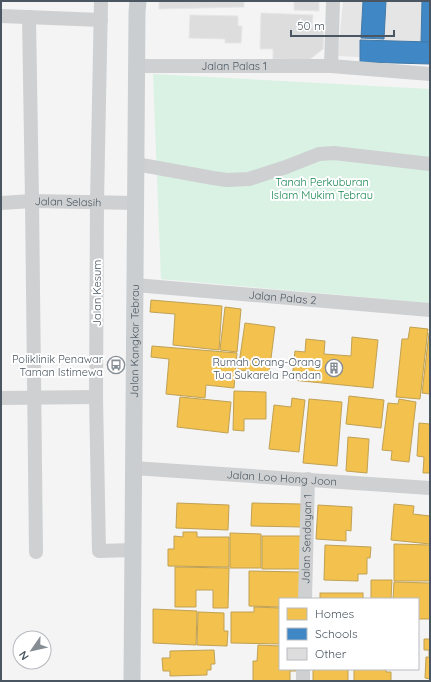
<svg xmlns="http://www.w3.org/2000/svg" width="431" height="682" viewBox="0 0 431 682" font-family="Quicksand,sans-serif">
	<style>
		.education { fill: #e6e5e6 }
		.green { fill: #d9f2e3 }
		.homes { fill: #f2c14e; stroke: #c0a154 }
		.schools { fill: #3f88c5; stroke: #4279a7 }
		.building { fill: #ddddde; stroke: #e5e6e7 }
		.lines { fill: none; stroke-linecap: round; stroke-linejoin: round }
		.minor { stroke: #ced0d2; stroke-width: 14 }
		.major { stroke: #caced1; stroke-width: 17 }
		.labels { text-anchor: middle; stroke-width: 4; stroke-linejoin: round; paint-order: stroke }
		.street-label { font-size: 11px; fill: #4a5661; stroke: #fff }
		.park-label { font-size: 11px; fill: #17864f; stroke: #fff }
		.poi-label { font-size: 11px; fill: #4a5661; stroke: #fff; text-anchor: end }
	</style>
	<rect width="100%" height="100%" fill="#f4f4f4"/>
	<path class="education" d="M 343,1 L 430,1 L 430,61 L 338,56 Z"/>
	<path class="green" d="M 153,74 L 430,89 L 430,303 L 161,279 Z"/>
	<g class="homes">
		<path d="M 151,300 L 222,306 L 219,350 L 173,345 L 175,314 L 150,312 Z"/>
		<path d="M 225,307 L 241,309 L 237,352 L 220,350 Z"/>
		<path d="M 245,323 L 275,327 L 269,374 L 238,370 Z"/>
		<path d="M 410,327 L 428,329 L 420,399 L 396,397 L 402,339 L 408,339 Z"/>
		<path d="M 429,333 L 430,333 L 430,394 L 422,393 Z"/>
		<path d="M 352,337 L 378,340 L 373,388 L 292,380 L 295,351 L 305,352 L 306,339 L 325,341 L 324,354 L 351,356 Z"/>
		<path d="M 152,346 L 237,353 L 234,388 L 206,385 L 205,398 L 166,394 L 169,359 L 151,357 Z"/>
		<path d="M 234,391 L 266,392 L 266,419 L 244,419 L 244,431 L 233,430 Z"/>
		<path d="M 349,396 L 384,400 L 381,428 L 346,424 Z"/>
		<path d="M 180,397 L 231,402 L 228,433 L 177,427 Z"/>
		<path d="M 292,398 L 305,400 L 299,452 L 269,449 L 274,405 L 291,407 Z"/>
		<path d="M 309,399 L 342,402 L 337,466 L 303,463 Z"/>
		<path d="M 399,399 L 416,402 L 409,462 L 391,460 L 392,451 L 382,450 L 388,403 L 398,404 Z"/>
		<path d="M 419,423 L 430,424 L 430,473 L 423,473 L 424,457 L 417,456 Z"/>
		<path d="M 348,437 L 369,439 L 367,473 L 346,471 Z"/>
		<path d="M 177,503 L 229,505 L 228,530 L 176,528 Z"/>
		<path d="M 252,503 L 301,504 L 301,527 L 251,526 Z"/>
		<path d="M 394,504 L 414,506 L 413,514 L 430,516 L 430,544 L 391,540 Z"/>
		<path d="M 318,505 L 352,507 L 351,531 L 346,530 L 346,541 L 316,539 Z"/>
		<path d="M 183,532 L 197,532 L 197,537 L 229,537 L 229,567 L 168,566 L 168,549 L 174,549 L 174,536 L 183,537 Z"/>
		<path d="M 230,533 L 261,534 L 261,568 L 230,568 Z"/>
		<rect x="262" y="536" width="39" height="33"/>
		<path d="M 394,544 L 430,545 L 430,581 L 394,581 Z"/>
		<path d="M 325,545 L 371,547 L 370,558 L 367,558 L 367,574 L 358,574 L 358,581 L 324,580 Z"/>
		<path d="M 175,567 L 229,568 L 228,608 L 213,608 L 213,590 L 196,590 L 196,607 L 175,607 Z"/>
		<path d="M 249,571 L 300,572 L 300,599 L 280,599 L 280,607 L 249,606 Z"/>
		<path d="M 371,580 L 392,580 L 391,599 L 371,599 Z"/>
		<path d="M 394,582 L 430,583 L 430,619 L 418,619 L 418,599 L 393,599 Z"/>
		<rect x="320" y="593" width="43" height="6"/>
		<path d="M 254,607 L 280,608 L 280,644 L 231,643 L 231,612 L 254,612 Z"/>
		<path d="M 153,609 L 197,611 L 196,645 L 153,643 Z"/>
		<path d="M 198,612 L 224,613 L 224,631 L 228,631 L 227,646 L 197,645 Z"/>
		<path d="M 424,639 L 430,639 L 430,656 L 429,656 L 429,650 L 424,650 Z"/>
		<path d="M 258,645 L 280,646 L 280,669 L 298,669 L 298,671 L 290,671 L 290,681 L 253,681 L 253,661 L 257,661 Z"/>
		<path d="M 214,650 L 215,664 L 211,664 L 211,670 L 207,670 L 207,675 L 170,676 L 170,671 L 163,671 L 162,658 L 170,658 L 170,651 Z"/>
		<path d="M 426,657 L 430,657 L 430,679 L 425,678 Z"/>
		<rect x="313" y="669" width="35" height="12"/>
		<path d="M 354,669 L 386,669 L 386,672 L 391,672 L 391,681 L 354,681 Z"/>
	</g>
	<g class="schools">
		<path d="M 363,1 L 386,1 L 384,39 L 361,38 Z"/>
		<path d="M 422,1 L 430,1 L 430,42 L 421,42 Z"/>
		<path d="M 360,40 L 430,42 L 430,64 L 360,62 Z"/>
	</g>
	<g class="building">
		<path d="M 159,1 L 244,1 L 244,7 L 159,9 Z"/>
		<path d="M 294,1 L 319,1 L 319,11 L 294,10 Z"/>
		<path d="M 261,13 L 313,15 L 312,26 L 324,26 L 323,49 L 309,60 L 273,59 L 273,49 L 260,49 Z"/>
		<path d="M 190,15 L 238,16 L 238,26 L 242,26 L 241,43 L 225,43 L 225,39 L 189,38 Z"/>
	</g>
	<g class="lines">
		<g class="minor">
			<path d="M 101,1 L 97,202 L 96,397 L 99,551 L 133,550"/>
			<path d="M 1,16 L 101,20"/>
			<path d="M 29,17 L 32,201 L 36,552"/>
			<path id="s1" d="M 136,66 L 331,66 L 430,74"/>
			<path d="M 331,66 L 333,1"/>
			<path d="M 136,164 L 213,178 L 227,180 L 249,179 L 286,167 L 319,154 L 334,153 L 430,164"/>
			<path id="s2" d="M 1,203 L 32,201 L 135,203"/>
			<path id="s3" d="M 135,285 L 430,310"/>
			<path d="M 1,398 L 96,397"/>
			<path id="s4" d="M 133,468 L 430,488"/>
			<path id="s5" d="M 305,599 L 308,479"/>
			<path d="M 303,681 L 303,669"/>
		</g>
		<path class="major" id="s6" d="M 132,681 L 137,12 L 138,1"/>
	</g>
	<defs>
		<symbol id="bus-ring" viewBox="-11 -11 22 22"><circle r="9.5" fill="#fff" stroke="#868d94" stroke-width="1.5"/><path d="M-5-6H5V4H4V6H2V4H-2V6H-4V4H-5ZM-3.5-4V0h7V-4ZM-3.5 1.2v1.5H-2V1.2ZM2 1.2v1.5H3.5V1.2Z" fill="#868d94"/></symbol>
		<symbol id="building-ring" viewBox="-11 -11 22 22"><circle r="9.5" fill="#fff" stroke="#868d94" stroke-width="1.5"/><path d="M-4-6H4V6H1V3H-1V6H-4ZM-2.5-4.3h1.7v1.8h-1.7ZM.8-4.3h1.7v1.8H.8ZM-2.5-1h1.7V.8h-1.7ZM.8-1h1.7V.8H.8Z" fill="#868d94"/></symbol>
	</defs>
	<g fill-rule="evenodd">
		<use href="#bus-ring" x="106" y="355" width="20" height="20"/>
		<use href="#building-ring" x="324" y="358" width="20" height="20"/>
	</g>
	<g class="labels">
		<g class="street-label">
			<text dy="4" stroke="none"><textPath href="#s1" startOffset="98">Jalan Palas 1</textPath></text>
			<text dy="4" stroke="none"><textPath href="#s2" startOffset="67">Jalan Selasih</textPath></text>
			<text transform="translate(97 293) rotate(-90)" y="4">Jalan Kesum</text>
			<text dy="4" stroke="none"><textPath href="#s3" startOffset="148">Jalan Palas 2</textPath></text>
			<text dy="4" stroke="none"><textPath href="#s6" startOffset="340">Jalan Kangkar Tebrau</textPath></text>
			<text dy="4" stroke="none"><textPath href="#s4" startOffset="149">Jalan Loo Hong Joon</textPath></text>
			<text dy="4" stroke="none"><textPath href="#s5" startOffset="60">Jalan Sendayan 1</textPath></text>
		</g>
		<g class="park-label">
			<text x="322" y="186">Tanah Perkuburan<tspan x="322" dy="13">Islam Mukim Tebrau</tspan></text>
		</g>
		<g class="poi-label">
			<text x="103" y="363">Poliklinik Penawar<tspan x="103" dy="13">Taman Istimewa</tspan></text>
			<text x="321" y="366">Rumah Orang-Orang<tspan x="321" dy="13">Tua Sukarela Pandan</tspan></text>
		</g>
	</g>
	<rect width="431" height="682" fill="none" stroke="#4a5661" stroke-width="4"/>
	<rect x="279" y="598" width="140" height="72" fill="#ffffff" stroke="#b7bbc0"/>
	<rect x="287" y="608" width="20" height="12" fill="#f2c14e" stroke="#b7bbc0"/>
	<text x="315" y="618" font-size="12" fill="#4a5661">Homes</text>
	<rect x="287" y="628" width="20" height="12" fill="#3f88c5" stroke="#b7bbc0"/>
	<text x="315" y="638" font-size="12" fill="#4a5661">Schools</text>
	<rect x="287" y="648" width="20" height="12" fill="#ddddde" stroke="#b7bbc0"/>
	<text x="315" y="658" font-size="12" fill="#4a5661">Other</text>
	<g transform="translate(32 650) rotate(236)"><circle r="19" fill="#ffffff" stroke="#b7bbc0"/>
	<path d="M0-3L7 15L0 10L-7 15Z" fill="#868d94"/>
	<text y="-6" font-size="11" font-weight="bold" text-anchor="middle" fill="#4a5661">N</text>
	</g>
	<path d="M291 30v6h103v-6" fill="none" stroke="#4a5661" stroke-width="2"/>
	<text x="297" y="30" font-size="12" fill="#4a5661" stroke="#ffffff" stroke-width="3" paint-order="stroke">50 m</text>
</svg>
